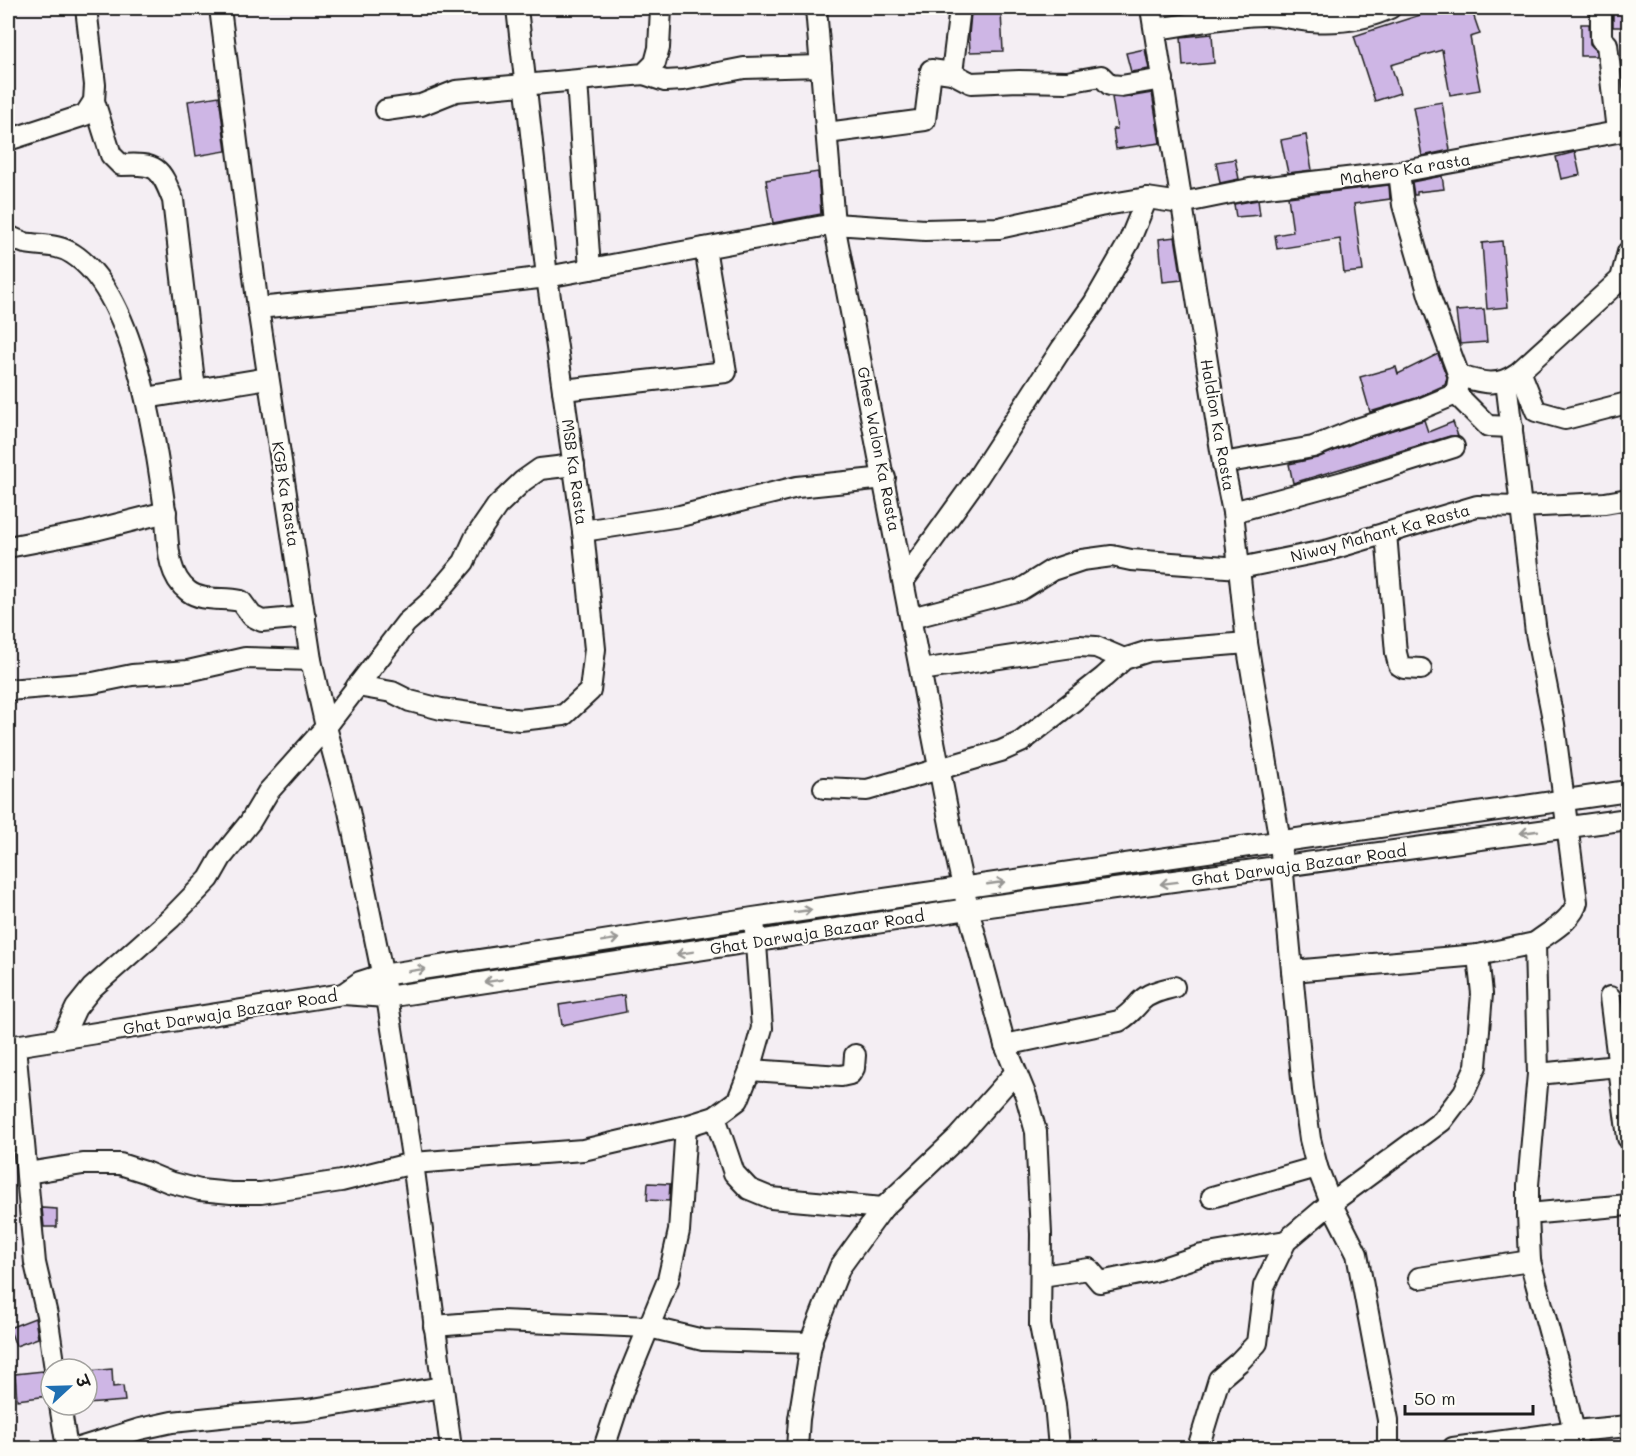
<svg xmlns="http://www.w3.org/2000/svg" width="1636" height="1456" viewBox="0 0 1636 1456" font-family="Mali,'Playpen Sans Deva',sans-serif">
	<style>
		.building { fill: #ceb6e5; stroke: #1c1c1c; stroke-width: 1.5 }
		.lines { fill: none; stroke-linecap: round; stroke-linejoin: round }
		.minor-casing { stroke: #1c1c1c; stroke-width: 24 }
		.minor { stroke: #fdfcf7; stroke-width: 20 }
		.oneway { stroke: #989794 }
		.labels { text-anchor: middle; stroke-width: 4.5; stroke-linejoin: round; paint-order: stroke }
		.street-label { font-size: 16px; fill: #1c1c1c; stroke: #fdfcf7 }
	</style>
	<rect width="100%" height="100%" fill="#f4eef3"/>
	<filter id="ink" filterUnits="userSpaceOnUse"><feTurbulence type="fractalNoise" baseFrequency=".0167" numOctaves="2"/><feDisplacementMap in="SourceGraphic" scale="12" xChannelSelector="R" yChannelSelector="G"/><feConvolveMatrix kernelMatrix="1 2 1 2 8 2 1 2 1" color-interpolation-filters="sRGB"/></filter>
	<g filter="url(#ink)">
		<g class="building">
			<path d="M 1442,8 L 1471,8 L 1480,34 L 1470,37 L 1480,90 L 1450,95 L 1442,50 L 1391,65 L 1400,93 L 1375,101 L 1354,36 Z"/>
			<rect x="1613" y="8" width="15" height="19"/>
			<path d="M 1001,12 L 1003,51 L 970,52 L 969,35 L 971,13 Z"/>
			<path d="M 1581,24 L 1589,24 L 1590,44 L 1596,50 L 1596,56 L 1581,56 Z"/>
			<path d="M 1212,34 L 1214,63 L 1183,66 L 1181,37 Z"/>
			<path d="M 1145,49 L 1149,69 L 1131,72 L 1126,53 Z"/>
			<path d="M 1152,93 L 1160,143 L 1116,149 L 1113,129 L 1117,129 L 1112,97 L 1123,98 Z"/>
			<path d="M 219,96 L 226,151 L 196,156 L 188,101 Z"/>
			<path d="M 1442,102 L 1450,150 L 1422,156 L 1413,107 Z"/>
			<path d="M 1306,135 L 1312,170 L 1288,173 L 1281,140 Z"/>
			<path d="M 1575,152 L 1580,175 L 1561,179 L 1556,157 Z"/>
			<path d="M 1235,159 L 1239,179 L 1220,183 L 1216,162 Z"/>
			<path d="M 818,172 L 821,214 L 773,223 L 766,180 Z"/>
			<path d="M 1442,176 L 1444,189 L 1417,192 L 1417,195 L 1414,195 L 1412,182 Z"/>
			<path d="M 1389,185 L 1390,199 L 1354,204 L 1363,271 L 1344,273 L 1340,239 L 1277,249 L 1275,235 L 1293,232 L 1288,197 Z"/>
			<path d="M 1258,200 L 1260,215 L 1236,217 L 1234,204 Z"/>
			<path d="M 1175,237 L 1182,280 L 1163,282 L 1159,239 Z"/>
			<path d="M 1502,241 L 1508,307 L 1487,309 L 1482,243 Z"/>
			<path d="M 1484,309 L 1487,342 L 1460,344 L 1456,311 Z"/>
			<path d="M 1438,354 L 1447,377 L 1445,385 L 1416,398 L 1370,412 L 1360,377 L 1396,367 L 1398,374 Z"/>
			<path d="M 1424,420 L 1428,432 L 1453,422 L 1458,436 L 1450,436 L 1293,483 L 1289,464 L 1317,458 L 1361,440 Z"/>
			<path d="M 624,995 L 626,1012 L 562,1025 L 559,1005 Z"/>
			<path d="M 648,1183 L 670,1184 L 669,1201 L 647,1200 Z"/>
			<path d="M 42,1208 L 57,1209 L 57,1227 L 44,1227 Z"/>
			<path d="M 35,1318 L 38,1338 L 16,1346 L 9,1328 Z"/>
			<path d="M 112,1369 L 113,1387 L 123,1386 L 125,1401 L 87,1404 L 87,1389 L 90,1388 L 89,1371 Z"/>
			<path d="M 43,1371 L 48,1396 L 17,1400 L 15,1374 Z"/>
		</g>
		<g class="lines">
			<defs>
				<g id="minor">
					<path d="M 220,8 L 258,308 L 311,660 L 326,727 L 349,811 L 387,997 L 413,1163 L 451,1448"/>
					<path d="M 816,8 L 834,224 L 955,850 L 968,909 L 1005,1045 L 1026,1096 L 1036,1132 L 1041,1234 L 1040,1325 L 1055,1404 L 1059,1448"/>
					<path d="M 960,8 L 952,73 L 971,83 L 1019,81 L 1067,82 L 1101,76 L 1110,85 L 1121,86 L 1163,79"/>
					<path d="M 1151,8 L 1223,463 L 1233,512 L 1247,643 L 1280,842 L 1303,1089 L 1310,1139 L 1317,1167 L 1331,1203 L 1357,1254 L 1388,1420 L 1388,1448"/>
					<path d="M 1601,8 L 1601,39 L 1607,44 L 1617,131"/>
					<path d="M 1155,29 C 1189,25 1230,15 1264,15 C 1280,15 1294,19 1310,21 C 1337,23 1365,20 1390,8"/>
					<path d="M 644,74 L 665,81 L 683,80 L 744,68 L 821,66"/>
					<path d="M 577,81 L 590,269"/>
					<path d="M 94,101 L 111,155 L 121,165 C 157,163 160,167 173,200 L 195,390"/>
					<path d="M 386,110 L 421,105 L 456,91 L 644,74 L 655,63 L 659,48 L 661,8"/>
					<path d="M 827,133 L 925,120 L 931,70 L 952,73"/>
					<path d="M 8,140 L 85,115 L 94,101 L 95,85 L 86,8"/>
					<path d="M 8,236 C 13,238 19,241 25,243 C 41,246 59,244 73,254 C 136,295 155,440 165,510 C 169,536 164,572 188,591 C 202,602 224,597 241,601 L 252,616 L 262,621 L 305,617"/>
					<path d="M 258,308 L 430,291 L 547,277 L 834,224 L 925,230 L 999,228 L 1100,206 L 1147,198 L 1181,203 L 1250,189 L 1399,172 L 1628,130"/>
					<path d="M 1459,376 C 1480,382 1497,388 1516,374"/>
					<path d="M 1506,381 L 1536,633 L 1554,724 L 1577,902 C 1573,920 1549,932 1535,943"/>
					<path d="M 563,390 L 726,372 L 705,248"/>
					<path d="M 1456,394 L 1488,426 L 1512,427"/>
					<path d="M 146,398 L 268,378"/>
					<path d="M 1627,403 L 1565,419 L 1536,411 L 1520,371 L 1621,279 L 1628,252"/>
					<path d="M 1223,463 L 1313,447 L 1357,429 L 1420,409 L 1456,394 L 1459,376 L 1429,295 L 1403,205 L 1399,172"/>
					<path d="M 1233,512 L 1343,482 L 1454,447"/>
					<path d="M 583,531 L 680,516 L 797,487 L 885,478"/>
					<path d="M 1386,533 L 1396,653 L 1399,665 L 1404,668 L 1421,669"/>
					<path d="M 8,547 L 87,532 L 166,512"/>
					<path d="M 904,580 L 978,477 L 1062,348 L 1094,303 L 1129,242 L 1147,198"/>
					<path d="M 911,618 L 1020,590 L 1052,570 L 1082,560 L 1112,556 L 1131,560 L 1240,568 L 1329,550 L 1477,506 L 1521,507 L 1605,503 L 1628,499"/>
					<path d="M 921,670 L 1079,646 L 1096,647 L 1124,659"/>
					<path d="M 357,686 L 392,692 L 410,701 L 441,709 L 520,720 L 564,715 L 590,691 L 595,649 L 583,531 L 547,277 L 517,8"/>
					<path d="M 8,690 L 93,683 L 132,675 L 188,671 L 245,658 L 311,660"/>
					<path d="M 824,788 L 867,790 L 1001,751 L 1021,742 L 1104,677 L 1124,659 L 1149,651 L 1247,643"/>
					<path d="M 1292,971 L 1478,955 L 1535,943 L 1538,1074 L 1528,1185 L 1528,1214"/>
					<path d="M 343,994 L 360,982 L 382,975 L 753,918 L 1628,791"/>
					<path d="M 1610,997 L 1628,1138"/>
					<path d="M 62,1038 L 76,1008 L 92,988 L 171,918 L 209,879 L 221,858 L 250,822 L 268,792 L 326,727 L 406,623 L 431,601 L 464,562 L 475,538 L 497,506 L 523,481 L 540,469 L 574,465"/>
					<path d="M 1005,1045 L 1119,1021 C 1129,1015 1134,1009 1141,1001 C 1150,992 1163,990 1174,987"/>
					<path d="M 15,1046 L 35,1263 L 47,1315 L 55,1369"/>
					<path d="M 8,1047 L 343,994 L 387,997 L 968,909 L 1628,819"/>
					<path d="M 750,1070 L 841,1076 L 850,1074 L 854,1068 L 855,1055"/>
					<path d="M 1538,1074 L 1628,1065"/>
					<path d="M 715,1117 L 734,1173 L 749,1189 L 771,1198 L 883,1208"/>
					<path d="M 27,1173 L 83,1164 L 120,1164 L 145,1172 L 169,1182 L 200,1190 L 231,1193 L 261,1193 L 341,1181 L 413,1163 L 583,1150 L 686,1126 L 715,1117 L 738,1100 L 750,1070 L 762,1028 L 755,930"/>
					<path d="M 1212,1197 L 1317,1167"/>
					<path d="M 1041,1276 L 1089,1269 L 1100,1282 L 1154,1271 L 1202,1255 L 1286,1241"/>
					<path d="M 1419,1278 L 1530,1261"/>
					<path d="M 434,1326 L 499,1321 L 649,1327 L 703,1340 L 812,1343"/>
					<path d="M 60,1405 L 67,1448"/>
					<path d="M 79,1448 L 140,1429 L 172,1422 L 230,1416 L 307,1410 L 442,1387"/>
					<path d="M 604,1448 L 623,1390 L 668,1280 L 679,1231 L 686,1126"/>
					<path d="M 797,1448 L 799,1419 L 812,1338 L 840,1267 L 883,1208 L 958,1137 L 1015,1073"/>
					<path d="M 1198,1448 L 1219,1379 L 1239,1362 L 1257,1343 L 1264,1286 L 1286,1241 L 1331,1203 L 1442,1121 L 1464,1092 L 1476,1066 L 1482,994 L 1478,955"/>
					<path d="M 1453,1448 L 1575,1431 L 1628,1426"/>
					<path d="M 1578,1448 L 1558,1364 L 1530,1261 L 1528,1214 L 1628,1205"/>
				</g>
			</defs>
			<use href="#minor" class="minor-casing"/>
			<use href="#minor" class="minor"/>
		</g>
		<defs><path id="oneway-shaft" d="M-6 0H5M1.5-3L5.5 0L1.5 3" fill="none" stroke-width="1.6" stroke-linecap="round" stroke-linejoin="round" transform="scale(1.5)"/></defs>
		<g class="oneway">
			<use href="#oneway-shaft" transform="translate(1529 832) rotate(172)"/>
			<use href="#oneway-shaft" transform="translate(996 883) rotate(-8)"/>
			<use href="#oneway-shaft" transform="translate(1169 883) rotate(173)"/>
			<use href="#oneway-shaft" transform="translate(803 911) rotate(-8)"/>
			<use href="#oneway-shaft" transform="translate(610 940) rotate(-9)"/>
			<use href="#oneway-shaft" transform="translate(685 953) rotate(171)"/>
			<use href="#oneway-shaft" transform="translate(417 970) rotate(-9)"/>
			<use href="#oneway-shaft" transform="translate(493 981) rotate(171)"/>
		</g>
	</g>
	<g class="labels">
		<g class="street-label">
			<text transform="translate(1405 169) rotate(-9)" y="6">Mahero Ka rasta</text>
			<text transform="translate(1218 425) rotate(80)" y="6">Haldion Ka Rasta</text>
			<text transform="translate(879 449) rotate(79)" y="6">Ghee Walon Ka Rasta</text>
			<text transform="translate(575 472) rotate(82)" y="6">MSB Ka Rasta</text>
			<text transform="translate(286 494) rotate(81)" y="6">KGB Ka Rasta</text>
			<text transform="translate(1380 533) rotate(-15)" y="6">Niway Mahant Ka Rasta</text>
			<text transform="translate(1299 865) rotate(-8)" y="6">Ghat Darwaja Bazaar Road</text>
			<text transform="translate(817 932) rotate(-9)" y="6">Ghat Darwaja Bazaar Road</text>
			<text transform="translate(230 1012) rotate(-9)" y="6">Ghat Darwaja Bazaar Road</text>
		</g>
	</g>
	<rect width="1636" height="1456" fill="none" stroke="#fdfcf7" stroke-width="30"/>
	<rect x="15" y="15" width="1606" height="1426" fill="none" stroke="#1c1c1c" stroke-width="2" filter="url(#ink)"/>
	<g transform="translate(69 1387) rotate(68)"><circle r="28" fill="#fdfcf7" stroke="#a3a29f" stroke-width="1.5"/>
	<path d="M0-4.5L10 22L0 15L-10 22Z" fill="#1f6fb2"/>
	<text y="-9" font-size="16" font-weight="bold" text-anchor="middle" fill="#1c1c1c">उ</text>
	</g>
	<path d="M1405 1405v9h128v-9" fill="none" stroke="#1c1c1c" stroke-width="3"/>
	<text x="1414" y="1405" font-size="18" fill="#1c1c1c" stroke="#fdfcf7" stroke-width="4.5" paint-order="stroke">50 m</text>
</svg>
